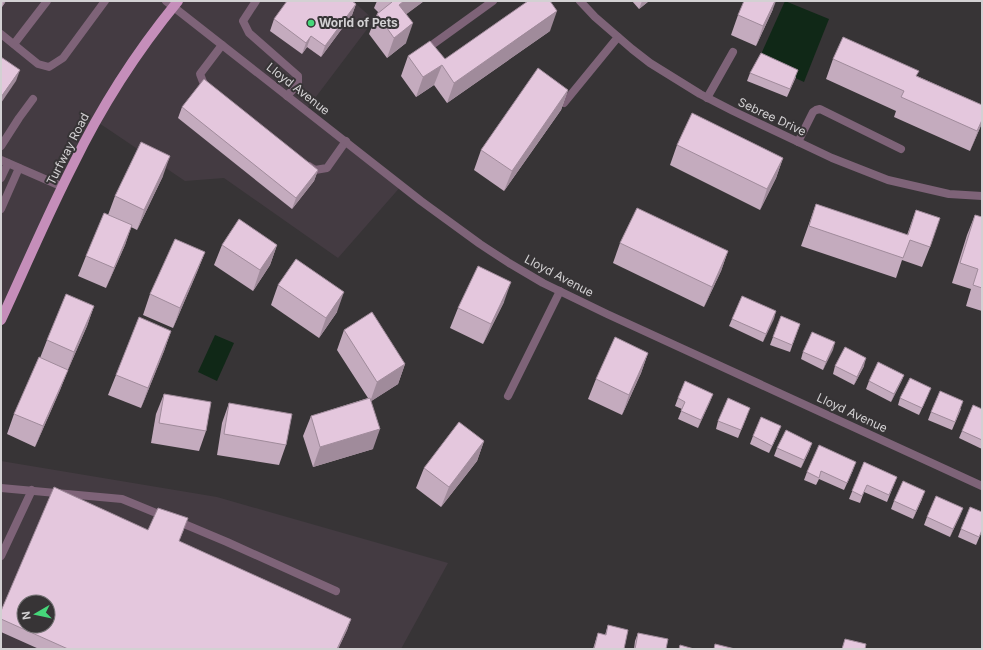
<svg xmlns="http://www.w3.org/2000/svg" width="983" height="650" viewBox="0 0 983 650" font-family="Inter,sans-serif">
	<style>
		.built { fill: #443b42; fill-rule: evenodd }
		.water { fill: #102817 }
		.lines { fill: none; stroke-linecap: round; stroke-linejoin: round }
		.service { stroke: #7e6378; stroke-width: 8 }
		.minor { stroke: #7e6378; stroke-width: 8 }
		.primary { stroke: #c58eba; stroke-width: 10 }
		.wall { fill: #c4abbe }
		.shaded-wall { fill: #a08b9b }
		.building { fill: #e4c7dd; stroke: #a08b9b; fill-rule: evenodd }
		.poi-dot { fill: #46d77a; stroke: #373436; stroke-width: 1.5 }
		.labels { text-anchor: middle; stroke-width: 4; stroke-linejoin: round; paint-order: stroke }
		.poi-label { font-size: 12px; font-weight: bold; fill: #d3d1d3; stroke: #373436; text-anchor: start }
		.street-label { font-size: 12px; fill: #d3d1d3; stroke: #373436 }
	</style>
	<rect width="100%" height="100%" fill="#373436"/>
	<g class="built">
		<path d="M 1,1 L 353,1 L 374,20 L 306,110 L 402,185 L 338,258 L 224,178 L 185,181 L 96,121 L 1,320 Z"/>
		<path d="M 1,461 L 217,497 L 448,563 L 401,649 L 1,649 ZM 24,602 L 48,602 L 48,626 L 24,626 Z"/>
	</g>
	<g class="water">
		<path d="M 785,1 L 829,19 L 804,82 L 758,61 Z"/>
		<path d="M 215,335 L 234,343 L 217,381 L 198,372 Z"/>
	</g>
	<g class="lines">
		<g class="service">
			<path d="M 256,1 L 243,21 L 249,33 L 298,76 L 298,84 L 287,96"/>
			<path d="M 1,34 L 38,64 L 49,67 L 63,58 L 105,1"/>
			<path d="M 14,44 L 47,1"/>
			<path d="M 425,50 L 493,1"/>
			<path d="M 208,89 L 205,87 L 200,74 L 222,45"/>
			<path d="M 707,98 L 733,52"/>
			<path d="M 564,103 L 618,37"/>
			<path d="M 798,142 L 813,112 L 816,110 L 820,109 L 901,149"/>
			<path d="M 1,146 L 19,118 L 33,99"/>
			<path d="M 1,160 L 63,187"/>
			<path d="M 309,166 L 315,170 L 327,168 L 346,141"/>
			<path d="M 1,178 L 8,163"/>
			<path d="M 1,209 L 19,168"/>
			<path d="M 508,396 L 560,291"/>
			<path d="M 1,488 L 122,499 L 166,517"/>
			<path d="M 177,521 L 227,542 L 336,591"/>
			<path d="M 1,556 L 32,490"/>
		</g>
		<g class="minor">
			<path d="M 166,1 L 421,201 L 480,244 L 509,263 L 543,283 L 607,314 L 982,486"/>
			<path d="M 580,1 L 595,17 L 632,49 L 650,63 L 700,94 L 733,111 L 832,158 L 888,180 L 949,194 L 982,196"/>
		</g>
		<path class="primary" d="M 1,320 C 25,268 47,216 73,165 C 101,107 137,51 178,1"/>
	</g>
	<g class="wall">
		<path d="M 1,1 L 6,1 L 2,7 L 1,6 Z"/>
		<path d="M 377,1 L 424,1 L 406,14 L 406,43 L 387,58 L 369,34 L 377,14 L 378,12 L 374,8 Z"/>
		<path d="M 632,1 L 649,1 L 639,9 Z"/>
		<path d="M 356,4 L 352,15 L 321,57 L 307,47 L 302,54 L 270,31 L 274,19 Z"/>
		<path d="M 773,9 L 756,46 L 731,35 L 738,15 Z"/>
		<path d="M 550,31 L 447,103 L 434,85 L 416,97 L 401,76 L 408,56 L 445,59 Z"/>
		<path d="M 833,59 L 917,76 L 982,105 L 982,123 L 970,151 L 894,117 L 896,111 L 826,79 Z"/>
		<path d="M 750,73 L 796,77 L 787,97 L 747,81 Z"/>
		<path d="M 568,90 L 561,110 L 504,191 L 474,170 L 481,150 Z"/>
		<path d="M 182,107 L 318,170 L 314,181 L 292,209 L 178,118 Z"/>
		<path d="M 677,145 L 783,158 L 776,178 L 760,210 L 670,165 Z"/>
		<path d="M 163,176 L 137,230 L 131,227 L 125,245 L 106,288 L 78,276 L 86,256 L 108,215 L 115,196 Z"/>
		<path d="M 816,204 L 907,235 L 916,210 L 930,247 L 922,267 L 902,260 L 896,278 L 801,246 Z"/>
		<path d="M 975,215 L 982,217 L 982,311 L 966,306 L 971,289 L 952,283 L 967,235 Z"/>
		<path d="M 620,243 L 728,251 L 721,271 L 704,307 L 613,263 Z"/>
		<path d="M 222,245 L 277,245 L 270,265 L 253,291 L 214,265 Z"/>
		<path d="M 205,252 L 197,272 L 173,328 L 143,315 L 150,294 Z"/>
		<path d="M 278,285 L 337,312 L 319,338 L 271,305 Z"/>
		<path d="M 504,302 L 483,344 L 450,328 L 458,308 Z"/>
		<path d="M 94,306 L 87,326 L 67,372 L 60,390 L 35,447 L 7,434 L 14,414 L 40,358 L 47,340 Z"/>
		<path d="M 776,311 L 763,342 L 729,326 L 732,319 Z"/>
		<path d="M 781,316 L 800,324 L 790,352 L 770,345 Z"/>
		<path d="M 344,330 L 405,364 L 398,384 L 371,401 L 373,449 L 313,467 L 303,436 L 311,416 L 368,398 L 337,350 Z"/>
		<path d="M 171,331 L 164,351 L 141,408 L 108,395 L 116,375 Z"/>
		<path d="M 835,342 L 823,370 L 801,359 L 803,352 Z"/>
		<path d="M 648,353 L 641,373 L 622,415 L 588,399 L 596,379 Z"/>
		<path d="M 835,366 L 864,366 L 854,385 L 833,374 Z"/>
		<path d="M 904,375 L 901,382 L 891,402 L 866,389 L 869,381 Z"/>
		<path d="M 164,394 L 206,431 L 199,451 L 151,443 L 156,414 Z"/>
		<path d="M 713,394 L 698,428 L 678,419 L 682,409 L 675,406 L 678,398 Z"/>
		<path d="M 928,395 L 919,415 L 898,405 L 900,398 Z"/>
		<path d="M 229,403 L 286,445 L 279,465 L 217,455 L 222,423 Z"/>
		<path d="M 961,409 L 952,430 L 928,420 L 931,412 Z"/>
		<path d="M 982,409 L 982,449 L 959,438 L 962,431 Z"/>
		<path d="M 747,416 L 738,438 L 716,429 L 718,421 Z"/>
		<path d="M 778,434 L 769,453 L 750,444 L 753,436 Z"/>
		<path d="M 484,441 L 477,461 L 441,507 L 416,488 L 424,468 Z"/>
		<path d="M 812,443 L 809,451 L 801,468 L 774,456 L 777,448 Z"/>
		<path d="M 864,462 L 897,477 L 887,502 L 864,492 L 860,503 L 849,499 Z"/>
		<path d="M 853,470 L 844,490 L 819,479 L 816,485 L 804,480 L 807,472 Z"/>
		<path d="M 922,499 L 913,519 L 891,509 L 894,501 Z"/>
		<path d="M 963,508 L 950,537 L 924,525 L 927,517 Z"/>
		<path d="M 184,529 L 179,541 L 351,619 L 347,630 L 338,649 L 39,649 L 1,632 L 1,611 L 148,530 Z"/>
		<path d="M 961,529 L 982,531 L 976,545 L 958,537 Z"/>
		<path d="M 608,625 L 624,649 L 593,649 L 598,633 L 605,635 Z"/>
		<path d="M 638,633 L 666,649 L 634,649 L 635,641 Z"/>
	</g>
	<g class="shaded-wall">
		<path d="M 4,1 L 6,1 L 2,7 Z"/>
		<path d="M 404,1 L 424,1 L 392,25 L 399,5 Z"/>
		<path d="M 642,1 L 649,1 L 639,9 Z"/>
		<path d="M 775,1 L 776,1 L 773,9 L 756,46 L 763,26 Z"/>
		<path d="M 356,4 L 352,15 L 321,57 L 325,46 Z"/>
		<path d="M 557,11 L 550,31 L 447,103 L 454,83 Z"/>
		<path d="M 413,23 L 406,43 L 387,58 L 394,38 Z"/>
		<path d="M 311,36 L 307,47 L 302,54 L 306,43 Z"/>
		<path d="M 442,65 L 434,85 L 416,97 L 423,77 Z"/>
		<path d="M 20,70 L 16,81 L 1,103 L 1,97 Z"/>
		<path d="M 568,90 L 561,110 L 504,191 L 512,171 Z"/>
		<path d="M 982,120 L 982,123 L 980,128 L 970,151 Z"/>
		<path d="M 170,156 L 163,176 L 137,230 L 144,210 Z"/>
		<path d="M 783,158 L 776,178 L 760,210 L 767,189 Z"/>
		<path d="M 318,170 L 314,181 L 292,209 L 296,198 Z"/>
		<path d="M 132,225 L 125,245 L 106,288 L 114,268 Z"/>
		<path d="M 277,245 L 270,265 L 253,291 L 260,270 Z"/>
		<path d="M 728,251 L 721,271 L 704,307 L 712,287 Z"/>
		<path d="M 205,252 L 197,272 L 173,328 L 180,308 Z"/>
		<path d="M 511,282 L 504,302 L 483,344 L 491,324 Z"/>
		<path d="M 344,292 L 337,312 L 319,338 L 326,318 Z"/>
		<path d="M 94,306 L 87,326 L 67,372 L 74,352 Z"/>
		<path d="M 776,311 L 774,319 L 763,342 L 766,334 Z"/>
		<path d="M 171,331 L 164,351 L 141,408 L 148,388 Z"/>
		<path d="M 835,342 L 833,350 L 823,370 L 826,362 Z"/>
		<path d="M 648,353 L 641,373 L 622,415 L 629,395 Z"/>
		<path d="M 866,358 L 864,366 L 854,385 L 857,377 Z"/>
		<path d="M 405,364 L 398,384 L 370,402 L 377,382 Z"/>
		<path d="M 68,370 L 60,390 L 35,447 L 43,426 Z"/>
		<path d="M 904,375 L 901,382 L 891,402 L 894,394 Z"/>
		<path d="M 713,394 L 710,402 L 698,428 L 701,420 Z"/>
		<path d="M 781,426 L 778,434 L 769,453 L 772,446 Z"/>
		<path d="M 380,429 L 373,449 L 313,467 L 320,447 Z"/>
		<path d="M 484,441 L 477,461 L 441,507 L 449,487 Z"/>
		<path d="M 812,443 L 809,451 L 801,468 L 804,460 Z"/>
		<path d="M 856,462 L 853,470 L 844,490 Z"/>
		<path d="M 925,491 L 922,499 L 913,519 L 916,511 Z"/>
		<path d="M 963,508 L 960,516 L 950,537 L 953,529 Z"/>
		<path d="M 351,619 L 347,630 L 338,649 L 337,649 Z"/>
	</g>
	<g class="building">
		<path d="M 287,1 L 352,1 L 356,4 L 325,46 L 311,36 L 306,43 L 274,19 Z"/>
		<path d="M 392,1 L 404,1 L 399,5 L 413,23 L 394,38 L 377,14 L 392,2 Z"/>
		<path d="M 528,1 L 550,1 L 557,11 L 454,83 L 442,65 L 423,77 L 408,56 L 430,41 L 445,59 Z"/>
		<path d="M 744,1 L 775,1 L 763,26 L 738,15 Z"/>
		<path d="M 843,37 L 919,71 L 916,76 L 982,105 L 982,120 L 977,131 L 901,97 L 904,91 L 833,59 Z"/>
		<path d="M 761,53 L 798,70 L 790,89 L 750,73 Z"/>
		<path d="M 1,57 L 20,70 L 1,97 Z"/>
		<path d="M 538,68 L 568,90 L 512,171 L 481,150 Z"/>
		<path d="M 204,79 L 318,170 L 296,198 L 182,107 Z"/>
		<path d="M 692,113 L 783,158 L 767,189 L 677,145 Z"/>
		<path d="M 141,142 L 170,156 L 144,210 L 115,196 Z"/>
		<path d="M 816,204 L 908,235 L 916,210 L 940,218 L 930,247 L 910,240 L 903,258 L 809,226 Z"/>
		<path d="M 637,208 L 728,251 L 712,287 L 620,243 Z"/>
		<path d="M 104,213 L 132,225 L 114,268 L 86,256 Z"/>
		<path d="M 975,215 L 982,217 L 982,288 L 973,285 L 978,269 L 960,263 Z"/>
		<path d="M 239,219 L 277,245 L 260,270 L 222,245 Z"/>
		<path d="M 175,239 L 205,252 L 180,308 L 150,294 Z"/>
		<path d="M 296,259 L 344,292 L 326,318 L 278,285 Z"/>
		<path d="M 478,266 L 511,282 L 491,324 L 458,308 Z"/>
		<path d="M 66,294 L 94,306 L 74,352 L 47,340 Z"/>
		<path d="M 742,296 L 776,311 L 766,334 L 732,319 Z"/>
		<path d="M 372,312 L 405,364 L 377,382 L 344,330 Z"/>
		<path d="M 781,316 L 800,324 L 792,345 L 773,337 Z"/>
		<path d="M 139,317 L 171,331 L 148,388 L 116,375 Z"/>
		<path d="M 812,332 L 835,342 L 826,362 L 803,352 Z"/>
		<path d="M 615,337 L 648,353 L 629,395 L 596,379 Z"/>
		<path d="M 845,347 L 866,358 L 857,377 L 835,366 Z"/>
		<path d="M 39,357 L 68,370 L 43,426 L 14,414 Z"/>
		<path d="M 878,362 L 904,375 L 894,394 L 869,381 Z"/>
		<path d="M 910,378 L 931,388 L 922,408 L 900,398 Z"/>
		<path d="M 685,381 L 713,394 L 701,420 L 681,411 L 685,402 L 678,398 Z"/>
		<path d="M 940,391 L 963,401 L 955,422 L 931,412 Z"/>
		<path d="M 164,394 L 211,402 L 206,431 L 159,423 Z"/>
		<path d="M 370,398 L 380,429 L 320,447 L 311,416 Z"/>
		<path d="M 728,398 L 750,408 L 741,430 L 718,421 Z"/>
		<path d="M 229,403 L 292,414 L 286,445 L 224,434 Z"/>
		<path d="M 973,405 L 982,409 L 982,440 L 962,431 Z"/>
		<path d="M 761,417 L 781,426 L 772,446 L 753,436 Z"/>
		<path d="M 459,422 L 484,441 L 449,487 L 424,468 Z"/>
		<path d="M 786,430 L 812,443 L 804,460 L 777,448 Z"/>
		<path d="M 819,445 L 856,462 L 847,483 L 821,471 L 819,478 L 807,472 Z"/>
		<path d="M 864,462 L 897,477 L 889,495 L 867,485 L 862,496 L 852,491 Z"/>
		<path d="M 903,481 L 925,491 L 916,511 L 894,501 Z"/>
		<path d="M 54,487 L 148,530 L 158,508 L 188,518 L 179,541 L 351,619 L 337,649 L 68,649 L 1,619 L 1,611 ZM 24,602 L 48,602 L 48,626 L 24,626 Z"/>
		<path d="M 936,496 L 963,508 L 953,529 L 927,517 Z"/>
		<path d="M 970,507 L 982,512 L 982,530 L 979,537 L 961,529 Z"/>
		<path d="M 608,625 L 628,630 L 624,649 L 594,649 L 598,633 L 606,635 Z"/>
		<path d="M 638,633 L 668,639 L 666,649 L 635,649 Z"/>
		<path d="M 845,639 L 866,644 L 865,649 L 842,649 Z"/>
		<path d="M 715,644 L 735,649 L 714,649 Z"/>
		<path d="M 680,645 L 694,649 L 679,649 Z"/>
	</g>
	<circle class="poi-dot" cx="311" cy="23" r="4"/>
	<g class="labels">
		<g class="poi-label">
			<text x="319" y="27">World of Pets</text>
		</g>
		<g class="street-label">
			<text transform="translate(298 89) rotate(38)" y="4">Lloyd Avenue</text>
			<text transform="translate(772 117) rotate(25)" y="4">Sebree Drive</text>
			<text transform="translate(68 149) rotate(-63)" y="4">Turfway Road</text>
			<text transform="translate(559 276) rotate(28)" y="4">Lloyd Avenue</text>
			<text transform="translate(852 413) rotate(25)" y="4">Lloyd Avenue</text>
		</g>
	</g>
	<rect width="983" height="650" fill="none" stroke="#d3d1d3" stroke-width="4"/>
	<g transform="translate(36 614) rotate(261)"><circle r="19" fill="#373436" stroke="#757375"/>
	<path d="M0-3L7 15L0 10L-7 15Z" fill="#46d77a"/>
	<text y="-6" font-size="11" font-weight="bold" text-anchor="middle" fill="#d3d1d3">N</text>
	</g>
</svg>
